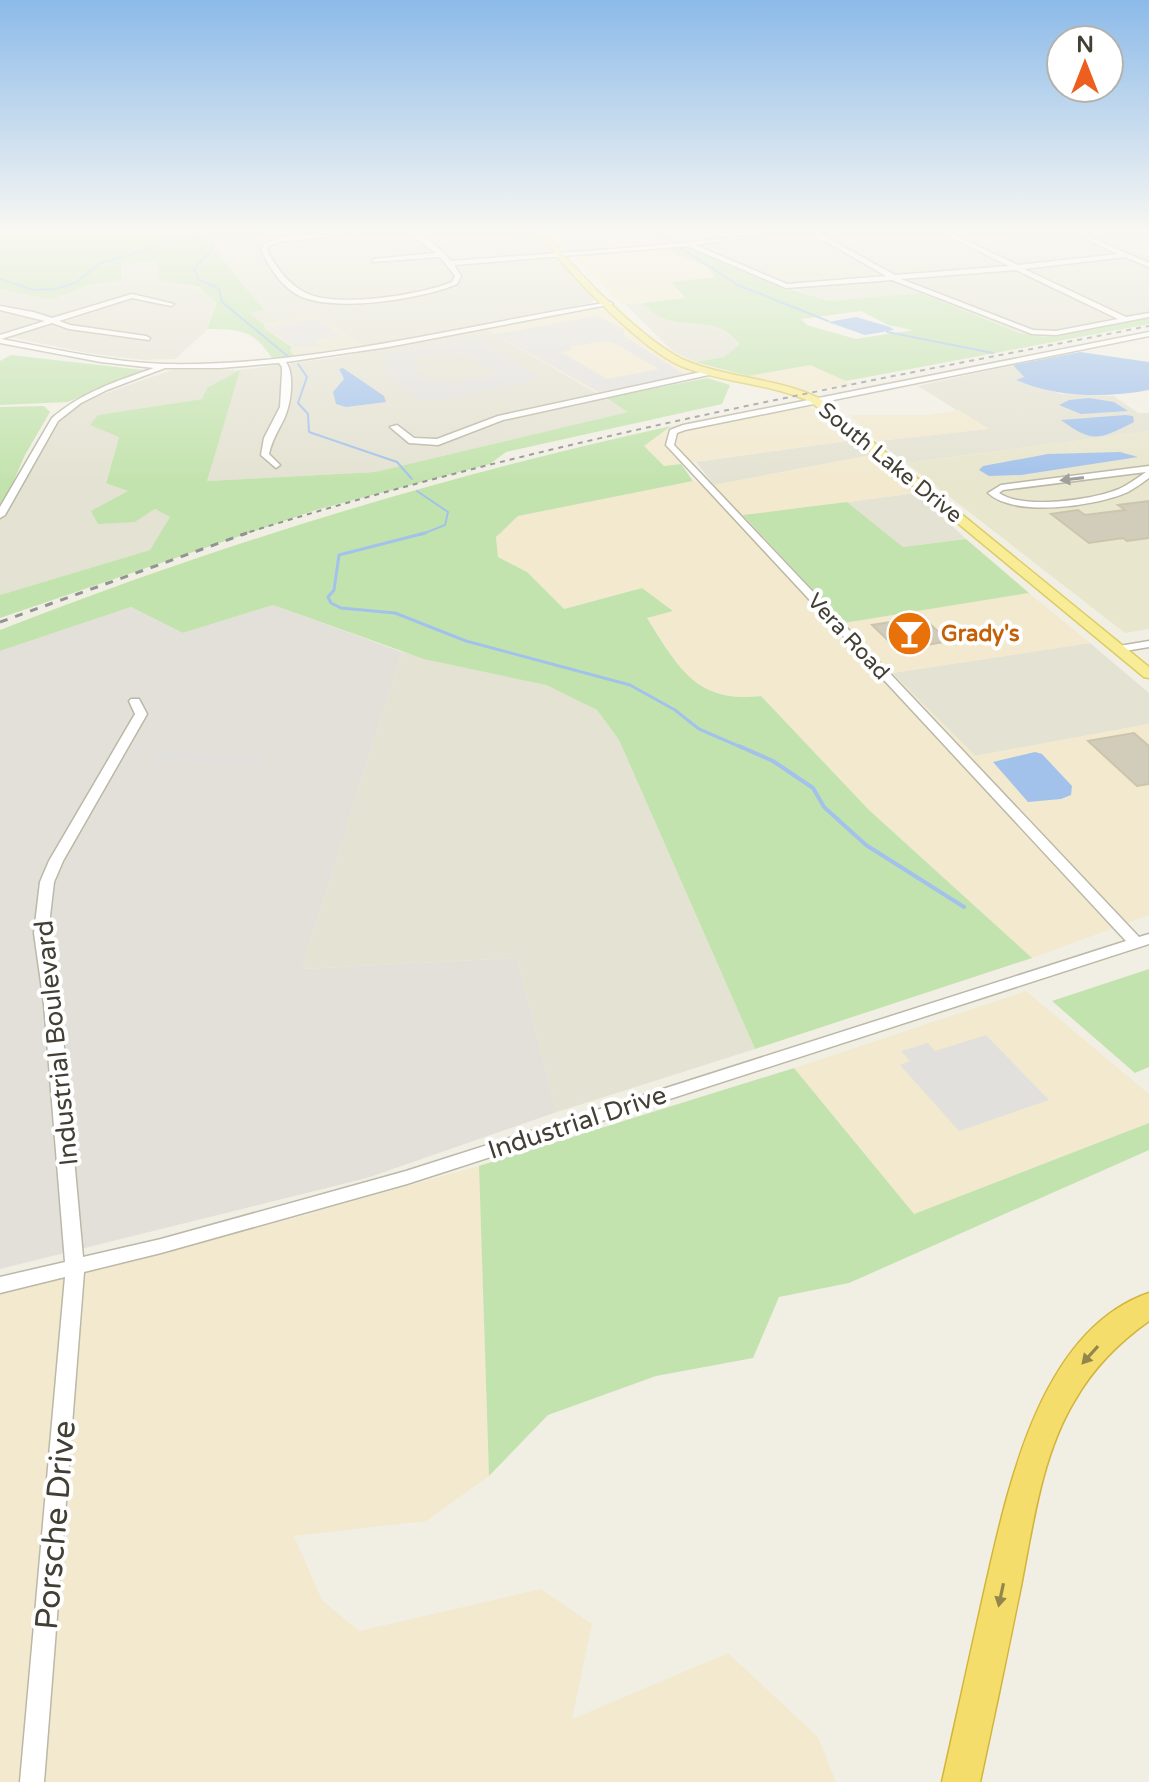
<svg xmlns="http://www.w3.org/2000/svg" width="1149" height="1782" viewBox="0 0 1149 1782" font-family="'Varela Round',sans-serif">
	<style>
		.residential { fill: #e4e2d2 }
		.commercial { fill: #f2e9cf }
		.industrial { fill: #e3e0d9 }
		.education { fill: #e9e6ce }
		.green { fill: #c3e3ae; fill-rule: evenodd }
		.parking { fill: #e2e0dc; fill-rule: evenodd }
		.water { fill: #a3c2eb }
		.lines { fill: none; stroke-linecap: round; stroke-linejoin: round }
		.stream-far2 { stroke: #a3c2eb; stroke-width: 2 }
		.stream-far1 { stroke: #a3c2eb; stroke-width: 3 }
		.stream { stroke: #a3c2eb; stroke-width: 4 }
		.building { fill: #d2ccba; stroke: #ccc5ae; stroke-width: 2 }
		.minor-casing { stroke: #bbb8a7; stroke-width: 3 }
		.major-casing { stroke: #dccc67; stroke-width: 3 }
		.highway-casing { stroke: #d3b43b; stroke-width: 3 }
		.minor { fill: #fff; fill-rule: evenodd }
		.major { fill: #f8ec96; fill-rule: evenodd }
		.highway { fill: #f5dd6b; fill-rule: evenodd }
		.rail-far1 { stroke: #939393; stroke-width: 2; stroke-dasharray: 5 5; stroke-linecap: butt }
		.rail { stroke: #939393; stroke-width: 3; stroke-dasharray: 8 8; stroke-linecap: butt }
		.oneway { fill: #a09f9a }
		.oneway2 { fill: #93864d }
		.labels { text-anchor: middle; stroke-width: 8; stroke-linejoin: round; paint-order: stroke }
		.far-street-label { font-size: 22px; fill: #423f34; stroke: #fff }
		.far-food-label { font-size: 22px; font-weight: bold; fill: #c56008; stroke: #fff; text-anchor: start }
		.street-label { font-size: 26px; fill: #423f34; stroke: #fff }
		.near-street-label { font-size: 32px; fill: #423f34; stroke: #fff }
	</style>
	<rect width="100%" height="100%" fill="#f1efe4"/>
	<g class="residential">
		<path d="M 228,232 L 535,232 L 549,251 L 597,299 L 591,303 L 364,346 L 317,315 L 264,324 L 247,312 L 263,310 L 204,239 Z"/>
		<path d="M 788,232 L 1146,232 L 1149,233 L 1149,248 L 1130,250 L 1149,256 L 1149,317 L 1045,337 L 1019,333 L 920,293 L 830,301 L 778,283 L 748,266 L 697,245 Z"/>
		<path d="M 158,261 L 184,284 L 206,291 L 217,303 L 205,332 L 175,359 L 143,360 L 88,353 L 0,335 L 0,289 L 51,300 L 89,285 L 121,280 L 120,264 Z"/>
		<path d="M 642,303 L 650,310 L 689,323 L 707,323 L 733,335 L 740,344 L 724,357 L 695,362 L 674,352 L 625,304 Z"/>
		<path d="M 486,329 L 629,412 L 375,472 L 207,481 L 239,370 L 202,399 L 98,415 L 91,425 L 119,436 L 106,482 L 129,491 L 92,511 L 135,522 L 155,509 L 171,517 L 150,550 L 0,595 L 0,519 L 56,424 L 67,411 L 86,400 L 172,370 L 240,370 L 332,358 Z"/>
		<path d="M 1013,365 L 1025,378 L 1018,381 L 1022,382 L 1062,394 L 1114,396 L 1138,413 L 1149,413 L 1149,431 L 906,463 L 878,441 L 987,429 L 918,386 Z"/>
		<path d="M 854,440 L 871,455 L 714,485 L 696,462 Z"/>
		<path d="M 916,493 L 966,539 L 903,547 L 847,502 Z"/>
		<path d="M 1090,643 L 1149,693 L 1149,724 L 975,756 L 892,673 Z"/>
		<path d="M 402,652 L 546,685 L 597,710 L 619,740 L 755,1049 L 557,1112 L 517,958 L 302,969 Z"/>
	</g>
	<g class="commercial">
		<path d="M 675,232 L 697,242 L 689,247 L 668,250 L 708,267 L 715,276 L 672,283 L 687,298 L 621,304 L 552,236 Z"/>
		<path d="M 593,309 L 610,311 L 664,358 L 703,373 L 599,394 L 486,329 Z"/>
		<path d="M 810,364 L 852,384 L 805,392 L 748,376 Z"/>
		<path d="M 801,400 L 854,440 L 664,466 L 643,446 L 671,426 Z"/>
		<path d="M 959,410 L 989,429 L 878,441 L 849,415 L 927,415 Z"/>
		<path d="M 871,455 L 916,493 L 744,516 L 845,622 L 1029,593 L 1090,643 L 892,673 L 975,756 L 1149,724 L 1149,915 L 1032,958 L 869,810 L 761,696 L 743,698 L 713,693 L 682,672 L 647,618 L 672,610 L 641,588 L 564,609 L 527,572 L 498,557 L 496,537 L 517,516 L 547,508 L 693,481 L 714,485 Z"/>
		<path d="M 1026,991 L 1149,1094 L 1149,1123 L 914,1214 L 794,1068 Z"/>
		<path d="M 479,1166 L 489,1476 L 426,1521 L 294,1536 L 322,1600 L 359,1631 L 541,1589 L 592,1624 L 572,1719 L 728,1653 L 818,1737 L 836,1782 L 0,1782 L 0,1291 L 297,1217 Z"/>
	</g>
	<path class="industrial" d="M 273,605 L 402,652 L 302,969 L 517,958 L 557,1112 L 367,1178 L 0,1269 L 0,651 L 131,607 L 183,633 Z"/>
	<g class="education">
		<path d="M 317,315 L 364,346 L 296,357 L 290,351 L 292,346 L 265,329 L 264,324 Z"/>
		<path d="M 1149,431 L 1149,629 L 1125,633 L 906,463 Z"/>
	</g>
	<g class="green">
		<path d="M 0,232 L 227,232 L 205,239 L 264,310 L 249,313 L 264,324 L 265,329 L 292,347 L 290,351 L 296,357 L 272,358 C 252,328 240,330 207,329 L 217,303 L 199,287 L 160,280 L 157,261 L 121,264 L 121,280 L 89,285 L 51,300 L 0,289 Z"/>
		<path d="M 689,247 L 776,285 L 830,301 L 920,293 L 1019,333 L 1045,337 L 1149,317 L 1149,324 L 846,381 L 810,365 L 748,376 L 695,362 L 724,357 L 740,344 C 719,318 696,327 669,320 C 659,318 650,310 642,303 L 686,298 L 671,282 L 715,277 L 708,267 L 666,249 ZM 861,311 L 888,325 L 913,330 L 856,339 L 807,325 L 801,319 Z"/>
		<path d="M 11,355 L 143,370 L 68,402 L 0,405 L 0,361 Z"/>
		<path d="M 240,370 L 207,481 L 375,472 L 628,412 L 606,398 L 707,378 L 730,385 L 722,404 L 506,452 L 490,464 L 316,510 L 0,618 L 0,595 L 150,550 L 170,517 L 155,509 L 135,522 L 98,524 L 91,511 L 128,491 L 106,483 L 119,437 L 90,425 L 98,415 L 202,399 L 207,388 Z"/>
		<path d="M 44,406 L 50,412 L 25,455 L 0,512 L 0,407 Z"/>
		<path d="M 671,426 L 644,446 L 664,466 L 681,464 L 693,481 L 518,516 L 496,537 L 498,557 L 527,572 L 564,609 L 642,588 L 673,611 L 647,618 C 678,667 696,704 761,696 L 869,810 L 1032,958 L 755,1049 L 619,740 L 597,710 L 546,685 L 424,659 L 273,605 L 183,633 L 131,607 L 0,651 L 0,630 C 218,545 442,476 671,426 Z"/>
		<path d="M 847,502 L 903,547 L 966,539 L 1029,593 L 843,623 L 743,515 Z"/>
		<path d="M 1149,969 L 1149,1067 L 1135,1073 L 1052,1001 Z"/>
		<path d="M 794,1068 L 914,1214 L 1149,1123 L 1149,1150 L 849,1283 L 779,1297 L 753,1358 L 656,1376 L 548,1415 L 489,1476 L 479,1166 Z"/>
	</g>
	<g class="parking">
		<path d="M 598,316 L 624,329 L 624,336 L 685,375 L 599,392 L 495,334 ZM 601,341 L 612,342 L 659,369 L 607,379 L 561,352 L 572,350 L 570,347 Z"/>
		<path d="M 311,319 L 318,319 L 339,336 L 314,340 L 321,346 L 297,347 L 267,329 Z"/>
		<path d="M 476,339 L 538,376 L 537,380 L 436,400 L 423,400 L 387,375 L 386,355 L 438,343 ZM 445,352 L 466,354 L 496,373 L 450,384 L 441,379 L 430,381 L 415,371 L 419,366 L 409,360 Z"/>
		<path d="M 155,752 L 261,757 L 261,766 L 150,760 Z"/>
		<path d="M 986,1035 L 1049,1100 L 959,1131 L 900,1065 L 910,1061 L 901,1051 L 928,1043 L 935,1051 Z"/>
	</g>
	<g class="water">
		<path d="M 856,317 L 890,327 L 894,330 L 865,335 L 828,322 Z"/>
		<path d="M 1080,352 L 1149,362 L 1149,390 C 1105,398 1058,398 1016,380 L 1024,377 L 1013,365 Z"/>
		<path d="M 343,368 L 384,396 L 386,402 L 346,407 L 336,404 L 333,392 L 344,379 L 339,369 Z"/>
		<path d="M 1089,398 L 1114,402 L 1128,411 L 1081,414 L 1059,405 L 1069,400 Z"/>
		<path d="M 1125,415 L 1133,416 L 1134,422 C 1100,439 1093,444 1061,420 Z"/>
		<path d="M 1120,452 L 1138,457 L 1021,475 L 989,476 L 979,470 L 983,466 L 1048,454 Z"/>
		<path d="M 1035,752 L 1042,754 L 1072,786 L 1071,795 L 1061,799 L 1028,802 L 993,762 Z"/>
	</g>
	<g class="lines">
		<g class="stream-far2">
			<path d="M 206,232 L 214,248 L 194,268 L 198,279 L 219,289 L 222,302 L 290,358"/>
			<path d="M 654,232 L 676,244"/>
			<path d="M 679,247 L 738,285 L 828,321"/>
			<path d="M 0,279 L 33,290 L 55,289 L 75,283 L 101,263 L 149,249 L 161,242 L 194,238 L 204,232"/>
			<path d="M 887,332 L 993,353"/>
			<path d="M 298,364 L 307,377 L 298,403 L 308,414 L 309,432 L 397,462 L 412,479"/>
			<path d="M 417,491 L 448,512 L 445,525 L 420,535"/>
		</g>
		<path class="stream-far1" d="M 425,533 L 339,555 L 334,590 L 328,597 L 331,603 L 341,608 L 395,613 L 466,641 L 630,685 L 675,710 L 699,729 L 743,748"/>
		<path class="stream" d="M 739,746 L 773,761 L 813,788 L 824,807 L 866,845 L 964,907"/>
	</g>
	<g class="building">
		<path d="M 1149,501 L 1149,538 L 1127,541 L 1123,538 L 1089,543 L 1051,514 L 1078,510 L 1085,515 L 1125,510 L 1118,505 Z"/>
		<path d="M 922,617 L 949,641 L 898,650 L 872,625 Z"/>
		<path d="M 1134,733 L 1149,746 L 1149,784 L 1137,786 L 1088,741 Z"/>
	</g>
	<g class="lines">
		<defs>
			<g id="minor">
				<path d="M 356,232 L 378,232 L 285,241 L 270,245 L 267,250 C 276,267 287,283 304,292 C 334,309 421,295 452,282 L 455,276 L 440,257 L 372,262 L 374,259 L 436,253 L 406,232 C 424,232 440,249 451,261 L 653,246 L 784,232 L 695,245 L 787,284 L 886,276 L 809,232 L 816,232 L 895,275 L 1009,266 L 940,232 L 947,232 L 1018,265 L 1118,254 L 1071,232 L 1078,232 L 1149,263 L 1149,267 L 1125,257 L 1024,269 L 1126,317 L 1149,313 L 1149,317 L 1056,335 L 1032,334 L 892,280 L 786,288 L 687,246 L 454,265 L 461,276 L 457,284 C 422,299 330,314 296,294 C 280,284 269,267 261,250 L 265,243 L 285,237 ZM 1016,270 L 1118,319 L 1056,331 L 1033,330 L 901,279 Z"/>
				<path d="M 132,294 L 174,304 L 171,306 L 132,298 L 59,321 L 70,325 L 146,336 L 150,338 L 149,340 L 69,329 L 52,323 L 1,339 C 55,349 109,362 164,364 C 315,367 462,325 610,302 L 613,304 L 388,347 L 286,362 C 295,375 291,404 284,419 C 278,431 272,440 269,454 L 280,465 L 276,468 L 261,455 L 264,438 L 280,407 L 282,372 L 282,367 L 279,363 L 220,368 L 165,368 L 107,390 L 81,403 L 58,421 L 5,515 L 0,518 L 0,507 L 52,418 C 82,392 117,381 154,368 L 101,362 L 0,343 L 0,335 L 45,321 L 0,310 L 0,306 L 33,312 L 52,318 Z"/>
				<path d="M 1149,332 L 1149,336 L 685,430 L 677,433 L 674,445 L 1139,937 L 1149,934 L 1149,944 L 407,1184 L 161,1253 L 84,1272 L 44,1782 L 20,1782 L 65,1277 L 0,1293 L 0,1277 L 65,1262 L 44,1004 L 34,933 L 40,882 L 49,861 L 135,714 L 129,701 L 131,699 L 139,699 L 147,714 L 63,861 L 54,882 L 48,933 L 60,1004 L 83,1257 L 161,1239 L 406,1171 L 1126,941 L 666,445 L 670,430 L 683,425 Z"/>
				<path d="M 710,370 L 713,370 L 713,374 L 503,420 L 438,445 L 409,443 L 390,427 L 397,425 L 414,438 L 437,439 L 498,416 Z"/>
				<path d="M 1149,466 L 1149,478 C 1142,483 1135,488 1128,492 C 1097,506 1015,518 988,493 L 1001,485 ZM 1146,472 C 1137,478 1128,485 1119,489 C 1092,500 1023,510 999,493 L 1003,490 Z"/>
				<path d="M 1149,641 L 1149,647 L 1119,652 L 1113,649 L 1119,646 Z"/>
			</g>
			<path id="major" d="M 538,232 L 546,232 C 571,268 649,347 689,362 C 732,379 777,378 819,398 L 1149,667 L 1149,678 L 1144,677 L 811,402 C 770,383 723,383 681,366 C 640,349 564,269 538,232 Z"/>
			<path id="highway" d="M 1149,1293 L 1149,1321 C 1118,1343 1094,1367 1075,1400 C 1042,1454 1033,1524 1021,1586 C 1008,1651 994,1717 980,1782 L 942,1782 C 956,1720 969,1659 983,1597 C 1006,1497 1037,1331 1149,1293 Z"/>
		</defs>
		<use href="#minor" class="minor-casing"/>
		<use href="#major" class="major-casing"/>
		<use href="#highway" class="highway-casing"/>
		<use href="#minor" class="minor"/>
		<use href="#major" class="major"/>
		<use href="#highway" class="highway"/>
		<path class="rail-far1" d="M 240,535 C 537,441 844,386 1149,326"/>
		<path class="rail" d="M 0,622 L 247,533"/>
	</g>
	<defs><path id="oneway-solid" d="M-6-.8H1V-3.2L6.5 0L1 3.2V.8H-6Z" transform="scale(2)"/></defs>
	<use class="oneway" href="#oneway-solid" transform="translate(1072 479) rotate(173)"/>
	<g class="oneway2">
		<use href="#oneway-solid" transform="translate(1090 1355) rotate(132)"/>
		<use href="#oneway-solid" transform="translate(1001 1595) rotate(102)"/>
	</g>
	<linearGradient id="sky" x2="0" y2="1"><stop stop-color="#8cbae9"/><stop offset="0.48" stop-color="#f9f8f3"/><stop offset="1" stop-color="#f9f8f3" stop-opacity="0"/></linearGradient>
	<rect width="1149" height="481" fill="url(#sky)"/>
	<defs>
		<symbol id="bar-disc" viewBox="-11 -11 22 22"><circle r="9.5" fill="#e8710a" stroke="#fff"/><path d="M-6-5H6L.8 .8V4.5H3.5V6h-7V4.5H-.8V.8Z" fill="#fff"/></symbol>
	</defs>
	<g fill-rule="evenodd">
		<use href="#bar-disc" x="884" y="608" width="51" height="51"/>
	</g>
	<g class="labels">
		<g class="far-street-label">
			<text transform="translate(891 462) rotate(39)" y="8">South Lake Drive</text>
			<text transform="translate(849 636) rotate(47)" y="8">Vera Road</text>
		</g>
		<g class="far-food-label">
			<text x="941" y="641">Grady's</text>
		</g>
		<g class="street-label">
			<text transform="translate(56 1043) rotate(-96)" y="9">Industrial Boulevard</text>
			<text transform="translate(577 1122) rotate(-18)" y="9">Industrial Drive</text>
		</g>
		<g class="near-street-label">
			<text transform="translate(55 1525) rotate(-85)" y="11">Porsche Drive</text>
		</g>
	</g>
	<g transform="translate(1085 64)"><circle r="38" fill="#ffffff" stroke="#b3b2ae" stroke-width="2"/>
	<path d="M0-6L14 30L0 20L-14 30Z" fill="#ed5f1f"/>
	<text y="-12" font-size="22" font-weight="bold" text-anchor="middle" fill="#423f34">N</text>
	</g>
</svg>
